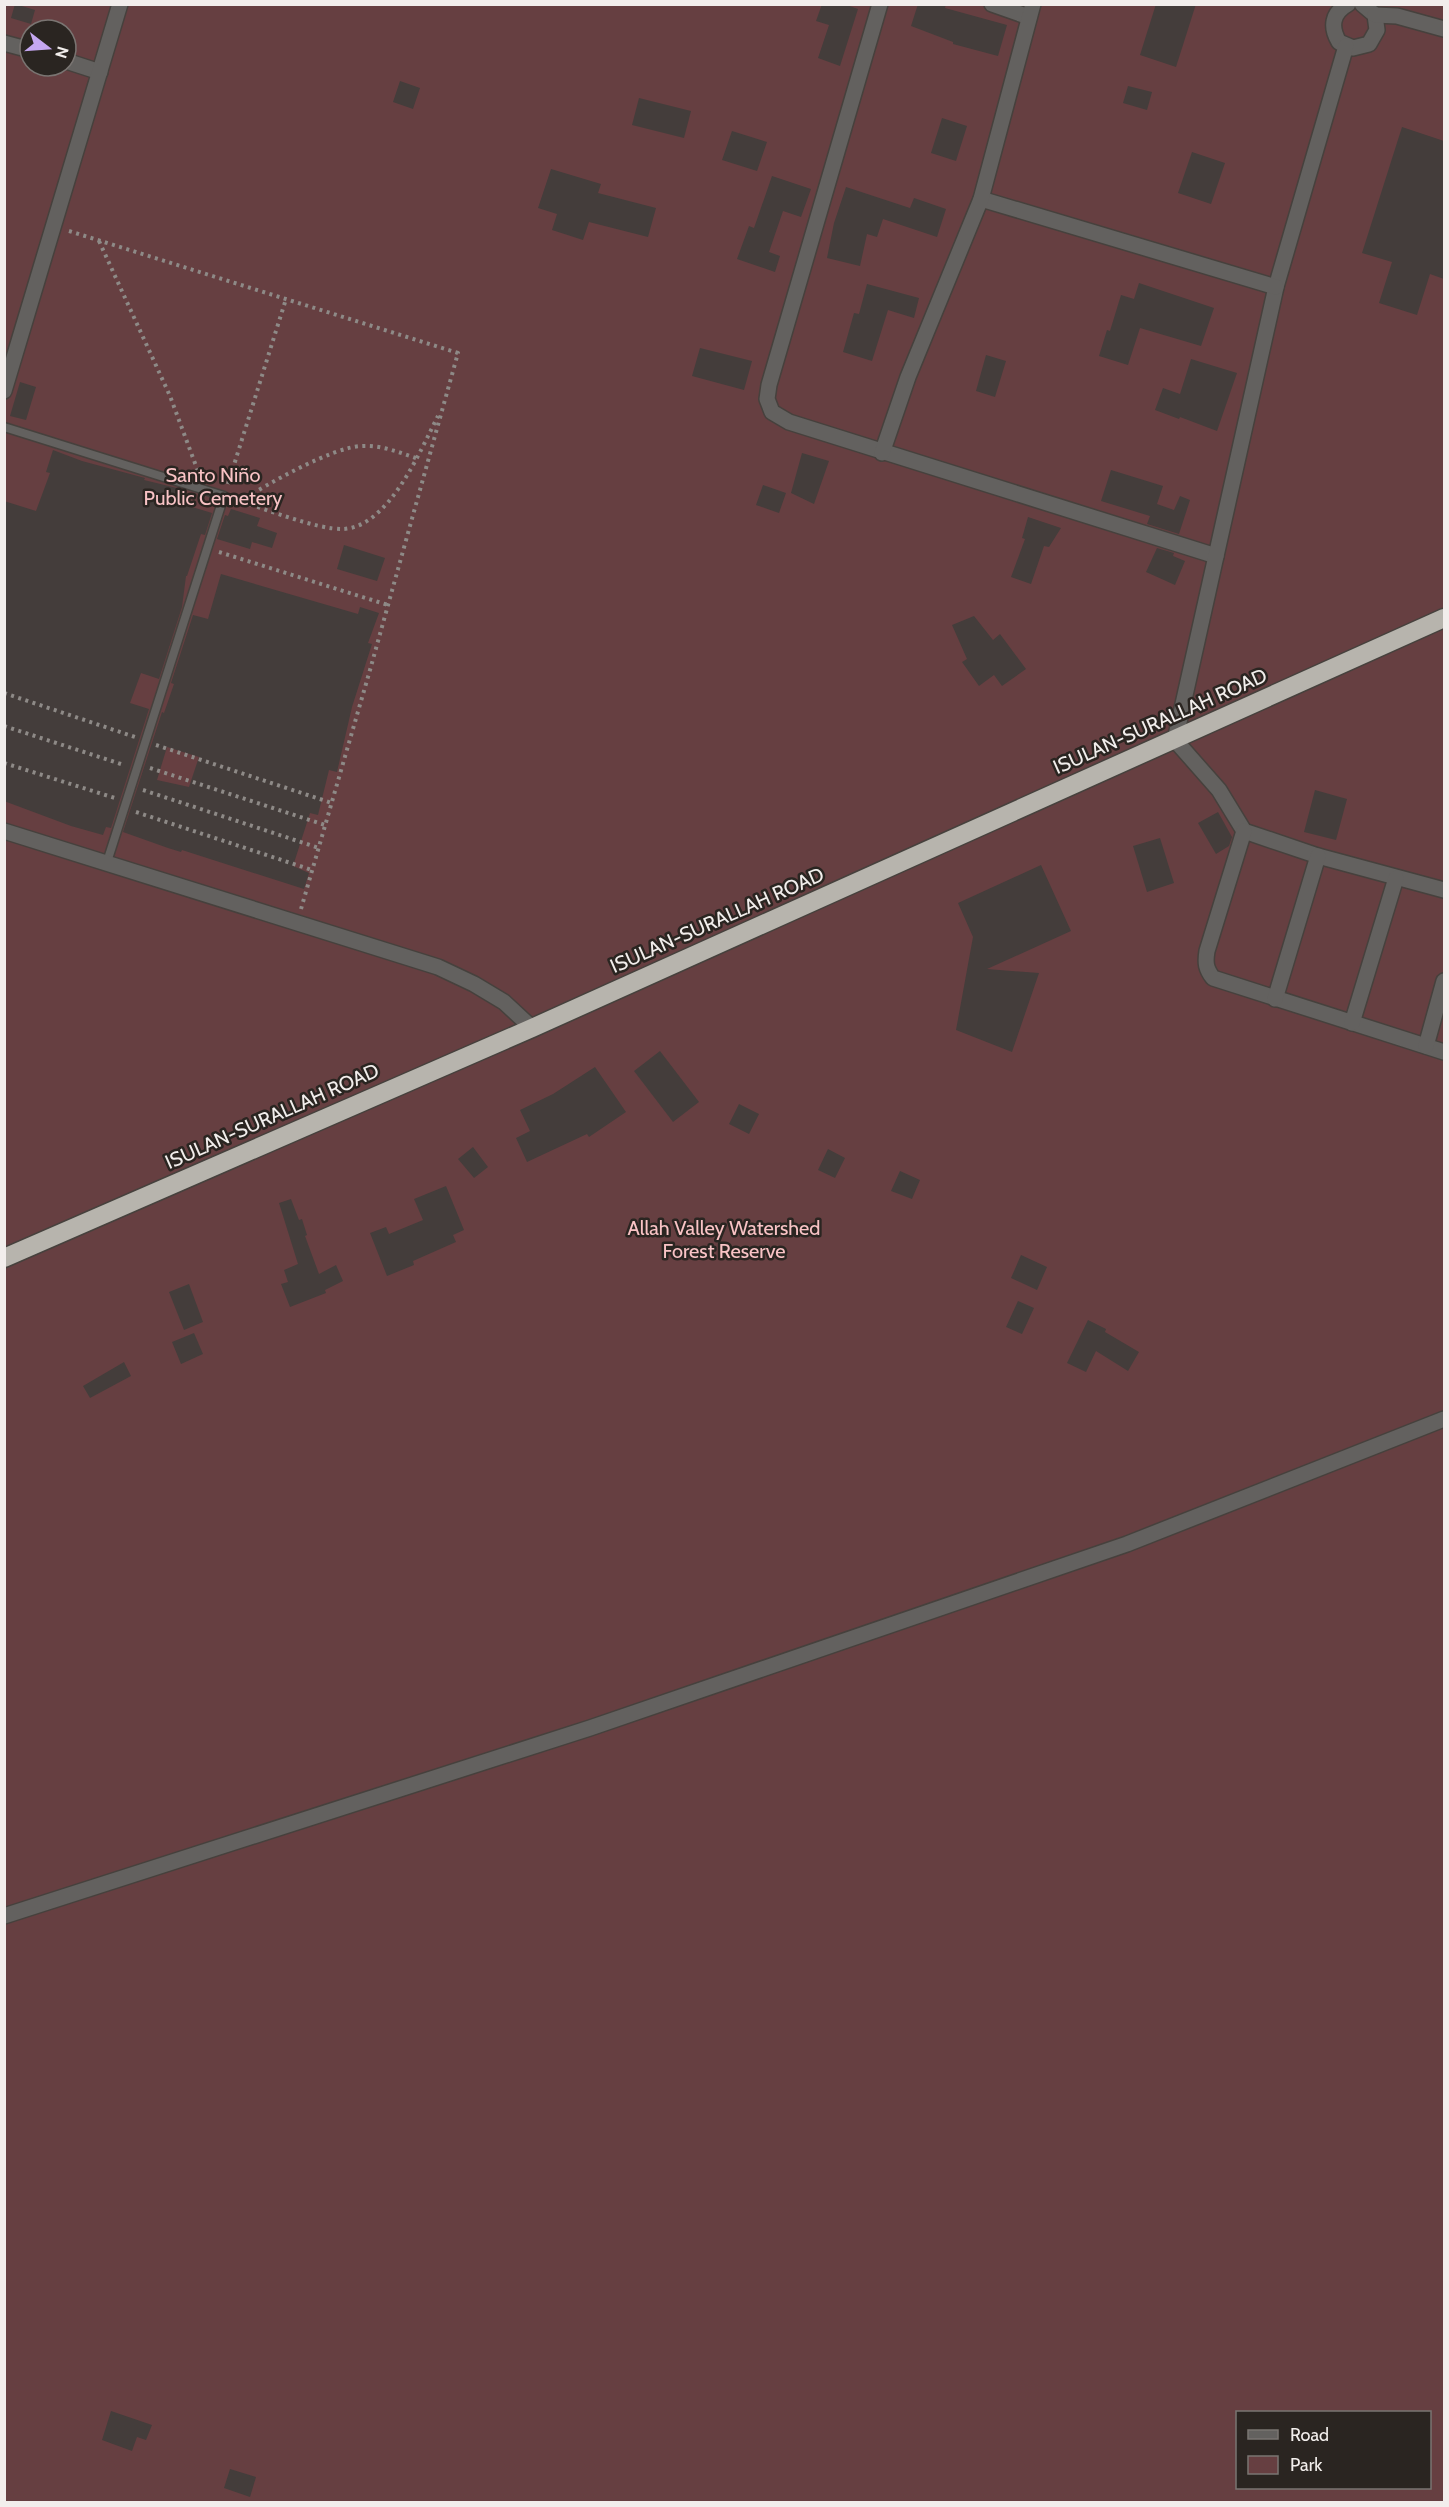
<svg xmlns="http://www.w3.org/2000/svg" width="1449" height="2507" viewBox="0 0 1449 2507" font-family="Cabin,sans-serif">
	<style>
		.green { fill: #663f41; fill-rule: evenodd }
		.building { fill: #443d3b; fill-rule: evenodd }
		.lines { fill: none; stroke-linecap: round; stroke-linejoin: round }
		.lane-casing { stroke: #46413d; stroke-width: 11 }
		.street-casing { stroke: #46413d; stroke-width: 18 }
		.highway-casing { stroke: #46413d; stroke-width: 21 }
		.path { stroke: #8e8a87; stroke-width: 4; stroke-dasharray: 3 4.5; stroke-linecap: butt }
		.lane { stroke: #63615f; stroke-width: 8 }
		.street { stroke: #63615f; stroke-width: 15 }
		.highway { stroke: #b7b4ad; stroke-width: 18 }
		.labels { text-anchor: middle; stroke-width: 5; stroke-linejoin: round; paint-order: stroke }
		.park-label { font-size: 20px; fill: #f9c3c5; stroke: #2a2521 }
		.street-label { font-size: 20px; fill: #f2eeec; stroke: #2a2521 }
	</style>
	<rect width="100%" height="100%" fill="#2a2521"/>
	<path class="green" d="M 5,5 L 1444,5 L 1444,2502 L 5,2502 ZM 30,30 L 66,30 L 66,66 L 30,66 ZM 1238,2412 L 1430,2412 L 1430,2488 L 1238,2488 Z"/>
	<g class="building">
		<path d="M 15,4 L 35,10 L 31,24 L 11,18 Z"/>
		<path d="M 822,4 L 844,4 L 858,9 L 840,66 L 818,58 L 829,25 L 816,21 Z"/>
		<path d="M 918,4 L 946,4 L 945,8 L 1007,25 L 998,56 L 953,44 L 953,42 L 911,26 Z"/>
		<path d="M 1156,4 L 1196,4 L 1176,67 L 1140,55 Z"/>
		<path d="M 400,81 L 420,88 L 413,109 L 393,102 Z"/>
		<path d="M 1128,86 L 1152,92 L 1147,110 L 1123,103 Z"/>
		<path d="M 639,98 L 691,111 L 684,138 L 632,125 Z"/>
		<path d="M 942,118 L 967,126 L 956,161 L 931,153 Z"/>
		<path d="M 1402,127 L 1444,141 L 1444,279 L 1430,274 L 1417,315 L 1379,303 L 1392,262 L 1362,253 Z"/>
		<path d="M 732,131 L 767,142 L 757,171 L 722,160 Z"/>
		<path d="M 1192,152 L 1225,163 L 1211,204 L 1178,193 Z"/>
		<path d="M 551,169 L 601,184 L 598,193 L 656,208 L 648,237 L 589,222 L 583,240 L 552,230 L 557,214 L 538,208 Z"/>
		<path d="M 772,176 L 811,189 L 801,217 L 783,211 L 769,252 L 780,256 L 775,272 L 737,259 L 749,226 L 754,228 Z"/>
		<path d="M 846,187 L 910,208 L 914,198 L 946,209 L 937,237 L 883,219 L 877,237 L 867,234 L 860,266 L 827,258 L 834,223 Z"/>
		<path d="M 1139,283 L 1214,308 L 1201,346 L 1140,328 L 1128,365 L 1099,356 L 1107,330 L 1110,331 L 1121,295 L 1134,299 Z"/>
		<path d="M 867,284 L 919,298 L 914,318 L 888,310 L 872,361 L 843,352 L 854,313 L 859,314 Z"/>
		<path d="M 700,348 L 752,361 L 744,390 L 692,376 Z"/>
		<path d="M 986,355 L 1006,361 L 995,397 L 976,391 Z"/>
		<path d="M 1191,359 L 1237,373 L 1217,431 L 1180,417 L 1179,419 L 1155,410 L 1163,388 L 1180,394 Z"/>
		<path d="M 20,382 L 36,387 L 26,420 L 10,416 Z"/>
		<path d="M 53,450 L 82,461 L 145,478 L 144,480 L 181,489 L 179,503 L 212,513 L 205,535 L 201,534 L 187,576 L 186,576 L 182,607 L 159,679 L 141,673 L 130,703 L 149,709 L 111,828 L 106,827 L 103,835 L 71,826 L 4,801 L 4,501 L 36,511 L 50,473 L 46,472 Z"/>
		<path d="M 802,453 L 829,461 L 814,504 L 791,493 Z"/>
		<path d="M 1111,470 L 1163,486 L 1157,504 L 1174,510 L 1180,496 L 1190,500 L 1179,534 L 1147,524 L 1150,516 L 1101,501 Z"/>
		<path d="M 763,485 L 786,493 L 779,513 L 756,505 Z"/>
		<path d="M 231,509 L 260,518 L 257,526 L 277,533 L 272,548 L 252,542 L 250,549 L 217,539 L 225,515 L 228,516 Z"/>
		<path d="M 1028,517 L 1061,528 L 1049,547 L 1044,546 L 1031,584 L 1011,577 L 1025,539 L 1022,538 Z"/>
		<path d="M 344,545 L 385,558 L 377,581 L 337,569 Z"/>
		<path d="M 1157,548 L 1174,553 L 1173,556 L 1185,561 L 1175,585 L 1146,572 Z"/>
		<path d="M 221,574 L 358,614 L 360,607 L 379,613 L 368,643 L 372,644 L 352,707 L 337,772 L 329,770 L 318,815 L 310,813 L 293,866 L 309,873 L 304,889 L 182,850 L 181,852 L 168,848 L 123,832 L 162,712 L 164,713 L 174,684 L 171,683 L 193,615 L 208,619 ZM 167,747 L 199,757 L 189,787 L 157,780 Z"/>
		<path d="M 974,616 L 993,640 L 1000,634 L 1026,669 L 1002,686 L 994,675 L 979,686 L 962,662 L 967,659 L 952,625 Z"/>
		<path d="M 1315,790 L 1347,799 L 1336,840 L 1304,832 Z"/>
		<path d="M 1218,812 L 1232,837 L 1229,846 L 1216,854 L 1198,823 Z"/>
		<path d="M 1160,838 L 1174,883 L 1147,892 L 1133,846 Z"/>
		<path d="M 1041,865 L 1071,931 L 987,969 L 1039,973 L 1012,1052 L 956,1030 L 973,937 L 958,903 Z"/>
		<path d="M 660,1051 L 699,1102 L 673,1122 L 634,1071 Z"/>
		<path d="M 595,1067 L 626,1112 L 589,1137 L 587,1134 L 527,1162 L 516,1138 L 530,1131 L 520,1110 L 553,1094 Z"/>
		<path d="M 739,1104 L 759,1114 L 749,1134 L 729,1124 Z"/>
		<path d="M 473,1147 L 488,1167 L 474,1178 L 458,1159 Z"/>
		<path d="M 828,1149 L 845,1158 L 835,1178 L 818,1170 Z"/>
		<path d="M 900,1171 L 920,1180 L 912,1199 L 891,1191 Z"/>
		<path d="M 446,1186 L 464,1230 L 453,1235 L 456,1242 L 413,1261 L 414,1265 L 387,1276 L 370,1233 L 386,1227 L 389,1234 L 423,1220 L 414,1199 Z"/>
		<path d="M 291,1199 L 299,1220 L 302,1219 L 307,1235 L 305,1236 L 319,1274 L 336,1265 L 343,1281 L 325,1290 L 326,1293 L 290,1307 L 281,1284 L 288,1282 L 284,1270 L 298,1264 L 279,1203 Z"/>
		<path d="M 1021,1255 L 1047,1267 L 1037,1290 L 1011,1278 Z"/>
		<path d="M 189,1284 L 203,1322 L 184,1330 L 169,1292 Z"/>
		<path d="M 1018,1301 L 1034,1308 L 1022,1334 L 1006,1327 Z"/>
		<path d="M 1088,1320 L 1106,1329 L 1105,1332 L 1139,1352 L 1128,1371 L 1096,1351 L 1086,1372 L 1067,1363 Z"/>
		<path d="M 194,1333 L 203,1354 L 181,1364 L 172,1342 Z"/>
		<path d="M 124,1362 L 131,1376 L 90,1398 L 83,1386 Z"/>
		<path d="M 111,2411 L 152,2425 L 146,2440 L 137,2437 L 132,2451 L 102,2440 Z"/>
		<path d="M 230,2469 L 256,2477 L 250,2497 L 224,2488 Z"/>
	</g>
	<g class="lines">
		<defs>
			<path id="lane" d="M 4,427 L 224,496 L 107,862"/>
			<g id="street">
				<path d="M 880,4 L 769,385 L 767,399 L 772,412 L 789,422 L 1216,556"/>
				<path d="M 992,4 L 1029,17"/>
				<path d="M 1348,4 C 1332,13 1330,27 1339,42 L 1353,48 L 1369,44 L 1377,30 L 1375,15 L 1362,4"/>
				<path d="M 1375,15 L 1397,16 L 1444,29"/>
				<path d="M 4,43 L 30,50"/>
				<path d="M 1346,46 L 1276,287 L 1175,740 L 1219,790 L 1244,831 L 1318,856 L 1444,890"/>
				<path d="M 66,61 L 100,72"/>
				<path d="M 981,199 L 1276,287"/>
				<path d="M 4,391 L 120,4"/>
				<path d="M 882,453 L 908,377 L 981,199 L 1033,4"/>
				<path d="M 4,831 L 438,967 L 474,984 L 504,1002 L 532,1028"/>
				<path d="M 1244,831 L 1207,951 C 1205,963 1206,969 1213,978 L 1444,1052"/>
				<path d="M 1275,999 L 1318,856"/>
				<path d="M 1352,1023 L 1396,878"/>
				<path d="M 1426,1046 L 1444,981"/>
				<path d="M 4,1916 L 590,1728 L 1127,1544 L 1444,1419"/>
			</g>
			<path id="highway" d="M 4,1258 L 532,1028 L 1444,618"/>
		</defs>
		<use href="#lane" class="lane-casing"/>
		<use href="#street" class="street-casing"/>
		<use href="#highway" class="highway-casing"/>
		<g class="path">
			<path d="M 69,231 L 458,353 L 370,670 L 301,909"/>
			<path d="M 99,241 L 170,396 L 199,474"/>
			<path d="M 228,484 L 286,299"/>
			<path d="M 236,500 C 263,508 318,530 343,529 C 389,527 420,451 438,416"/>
			<path d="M 240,501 C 268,484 332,447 362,446 C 381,445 398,452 416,458"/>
			<path d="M 219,552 L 388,605"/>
			<path d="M 4,693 L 135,737"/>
			<path d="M 4,726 L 124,765"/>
			<path d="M 156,745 L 332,803"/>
			<path d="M 4,763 L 115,798"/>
			<path d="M 150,768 L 325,825"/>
			<path d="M 143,790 L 319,848"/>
			<path d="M 136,812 L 312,870"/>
		</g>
		<use href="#lane" class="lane"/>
		<use href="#street" class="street"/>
		<use href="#highway" class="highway"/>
	</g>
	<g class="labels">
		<g class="park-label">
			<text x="213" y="482">Santo Niño<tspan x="213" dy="23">Public Cemetery</tspan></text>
			<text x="724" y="1235">Allah Valley Watershed<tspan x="724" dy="23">Forest Reserve</tspan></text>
		</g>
		<g class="street-label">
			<text transform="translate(1160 721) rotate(-24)" y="7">ISULAN-SURALLAH ROAD</text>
			<text transform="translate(717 920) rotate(-24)" y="7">ISULAN-SURALLAH ROAD</text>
			<text transform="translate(272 1116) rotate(-24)" y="7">ISULAN-SURALLAH ROAD</text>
		</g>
	</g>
	<rect width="1449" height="2507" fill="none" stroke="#f2eeec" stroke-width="12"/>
	<rect x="1236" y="2411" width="195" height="78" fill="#2a2521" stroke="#7a7572" stroke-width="1.5"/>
	<rect x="1248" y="2430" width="30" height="9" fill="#63615f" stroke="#7a7572" stroke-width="1.5"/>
	<text x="1290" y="2441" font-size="18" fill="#f2eeec">Road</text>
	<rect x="1248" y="2456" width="30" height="18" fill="#663f41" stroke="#7a7572" stroke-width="1.5"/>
	<text x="1290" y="2471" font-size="18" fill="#f2eeec">Park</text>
	<g transform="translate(48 48) rotate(107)"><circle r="28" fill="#2a2521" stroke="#7a7572" stroke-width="1.5"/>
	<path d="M0-4.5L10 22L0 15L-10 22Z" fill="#c5a7f1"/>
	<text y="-9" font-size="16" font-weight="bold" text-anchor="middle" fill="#f2eeec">N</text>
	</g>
</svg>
